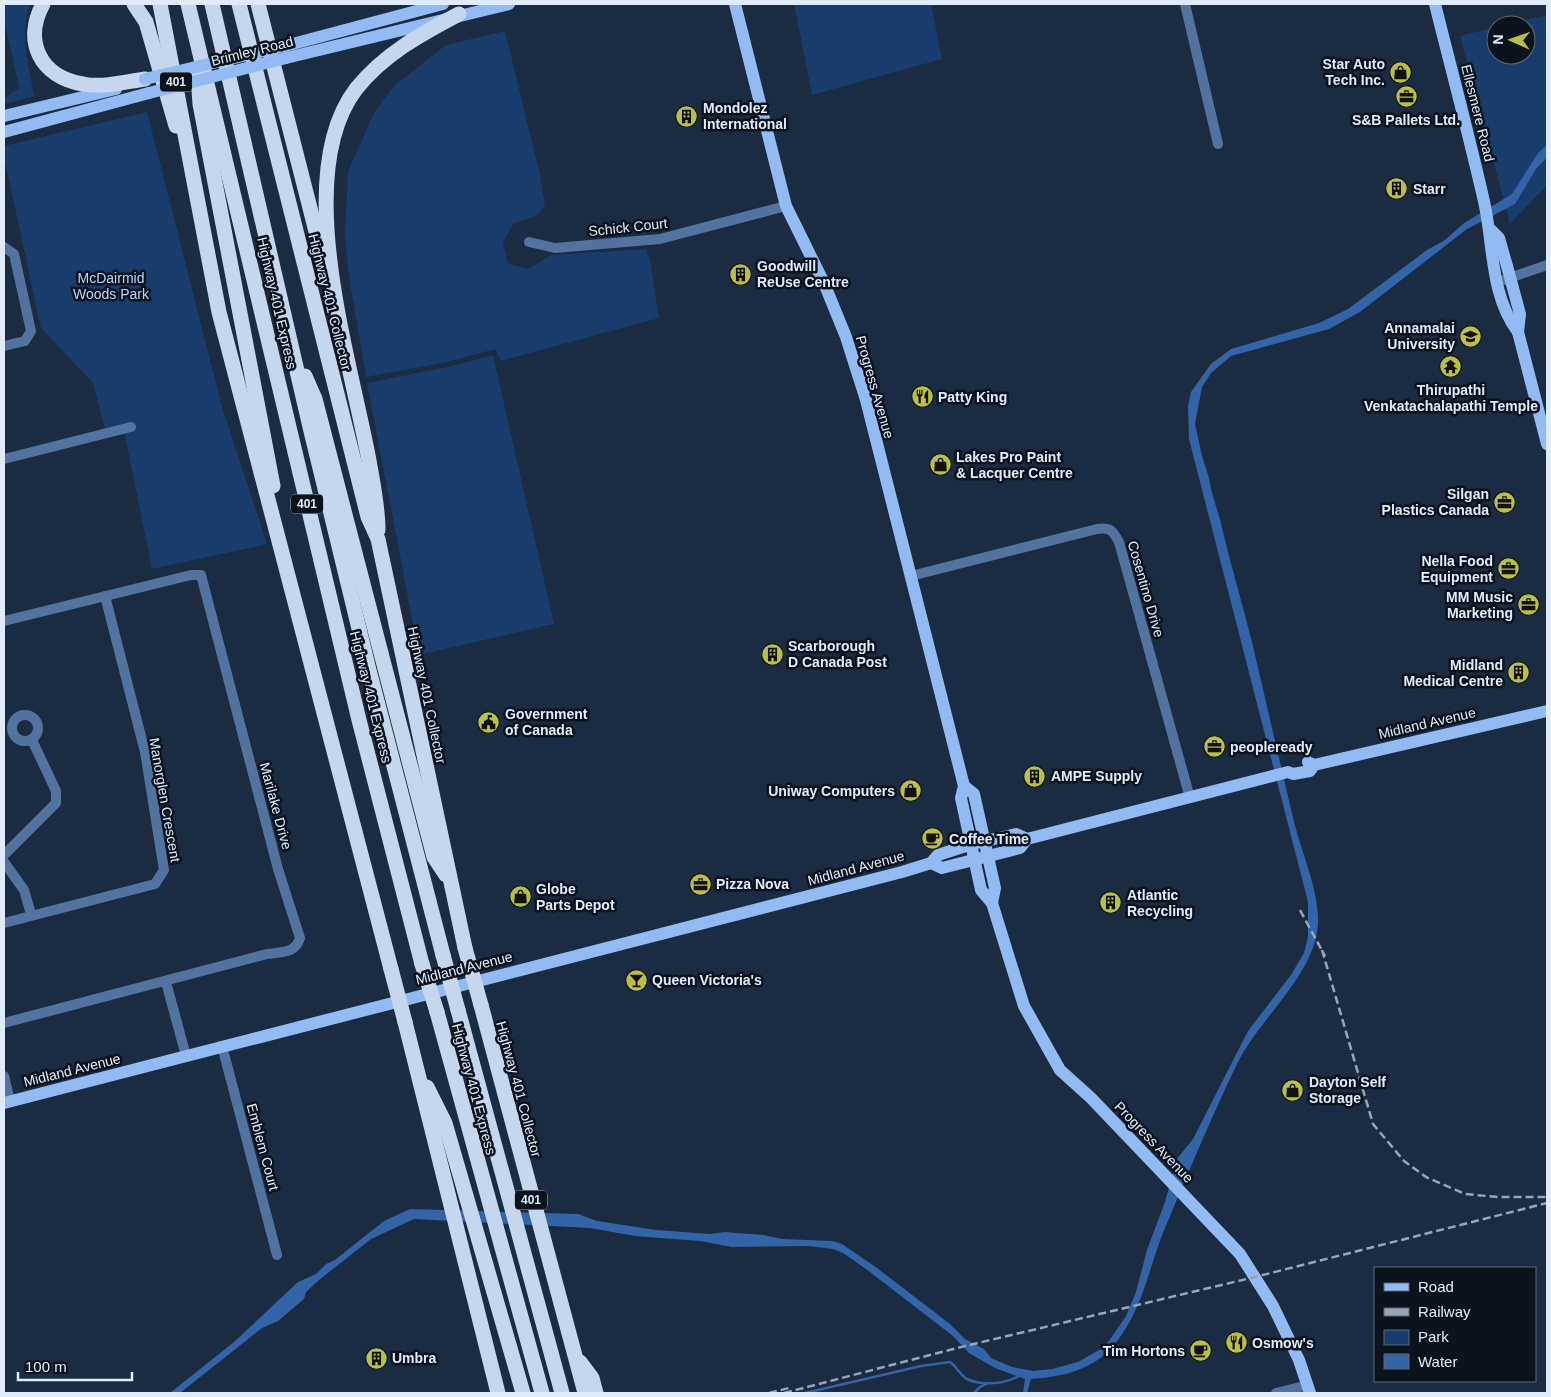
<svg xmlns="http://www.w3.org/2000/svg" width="1551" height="1397" viewBox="0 0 1551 1397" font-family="Arial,sans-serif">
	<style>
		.green { fill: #183c6c }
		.water { fill: #3364a7 }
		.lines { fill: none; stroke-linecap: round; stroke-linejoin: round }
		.stream { stroke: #3364a7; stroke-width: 2.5 }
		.minor { stroke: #5273a0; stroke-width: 10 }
		.major { stroke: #92bbf3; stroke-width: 12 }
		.highway { stroke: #c6d6ec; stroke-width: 15 }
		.rail { stroke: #98a5b7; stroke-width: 2.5; stroke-dasharray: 8 4; stroke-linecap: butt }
		.major-bridge { stroke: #92bbf3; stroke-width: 12 }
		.highway-bridge { stroke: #c6d6ec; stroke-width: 15 }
		.labels { text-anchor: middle; stroke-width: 5; stroke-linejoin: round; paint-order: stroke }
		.shield { fill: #0c131d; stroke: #a0aab8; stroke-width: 1 }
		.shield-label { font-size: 12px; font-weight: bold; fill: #e0ebfa }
		.street-label { font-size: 14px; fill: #e0ebfa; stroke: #0c131d }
		.poi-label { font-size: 14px; font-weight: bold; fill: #e0ebfa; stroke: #0c131d; text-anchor: start }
		.park-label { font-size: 14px; fill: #bad5fb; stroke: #0c131d }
	</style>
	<rect width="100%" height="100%" fill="#1b2b41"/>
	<g class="green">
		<path d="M 4,4 L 30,4 C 19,34 29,65 34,96 L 4,104 L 4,98 L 19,88 L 4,19 Z"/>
		<path d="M 794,4 L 931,4 L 942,59 L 812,95 Z"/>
		<path d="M 1547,15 L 1547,185 L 1510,224 L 1460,36 L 1496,27 L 1496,55 L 1526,55 L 1526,25 L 1506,25 Z"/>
		<path d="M 505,31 L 540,175 L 545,206 L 536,216 L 514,223 L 503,242 L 508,264 L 529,269 L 551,255 L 646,249 L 650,260 L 659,318 L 501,361 L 495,349 L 447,362 L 366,377 L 349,277 L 345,232 L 348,171 L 375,111 L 395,85 L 446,45 Z"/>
		<path d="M 147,112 L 222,407 L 267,544 L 152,569 L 123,426 L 105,429 L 93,383 L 41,328 L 4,157 L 4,146 Z"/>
		<path d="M 493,355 L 554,624 L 419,655 L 367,383 L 448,367 Z"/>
	</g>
	<path class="water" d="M 1547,145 L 1547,157 L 1536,169 L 1515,204 L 1467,229 L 1360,312 L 1329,329 L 1231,356 L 1211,373 L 1202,387 L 1195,424 L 1202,456 L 1209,478 C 1211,493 1217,508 1221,523 C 1230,563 1242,602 1252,642 C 1266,702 1280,762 1294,822 C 1302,854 1319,890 1318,923 C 1316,974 1260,1017 1237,1064 C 1211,1118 1188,1173 1165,1228 C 1148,1269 1143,1310 1114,1345 C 1094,1370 1061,1377 1031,1379 L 1027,1393 L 1023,1393 L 1025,1379 L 995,1368 L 969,1353 L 953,1336 L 866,1269 L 843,1253 L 833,1249 L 808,1246 L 732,1247 L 700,1241 L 635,1236 L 590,1228 L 414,1219 L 371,1239 L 319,1280 L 306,1292 L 304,1299 L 278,1321 L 262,1328 L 180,1393 L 170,1393 L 234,1342 L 298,1282 L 316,1274 L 326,1264 L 335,1260 L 384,1221 L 410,1209 L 578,1214 L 597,1221 L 656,1230 L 710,1234 L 725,1232 L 764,1235 L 782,1239 L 832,1241 L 842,1244 L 877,1268 L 950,1324 L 965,1339 L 984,1349 L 991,1358 L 1012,1367 L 1033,1371 L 1052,1369 L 1078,1362 L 1101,1349 L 1109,1341 L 1126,1316 L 1136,1292 L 1147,1250 L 1165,1202 L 1177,1159 L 1193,1139 L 1248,1031 L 1291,975 L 1304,953 L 1308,937 L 1308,902 L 1189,439 L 1188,406 L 1191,392 L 1211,364 L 1231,349 L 1319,323 L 1348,309 L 1427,250 L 1445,240 L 1464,223 L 1512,194 L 1538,153 Z"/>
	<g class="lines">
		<g class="stream">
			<path d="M 805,1393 L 921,1366 L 950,1362 C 956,1366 961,1376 967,1379 C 982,1386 1005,1384 1019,1376"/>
			<path d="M 974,1393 L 980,1387 L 986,1384"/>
		</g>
		<g class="minor">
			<path d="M 1185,4 L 1218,144"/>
			<path d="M 529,242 L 555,248 L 660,239 L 786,206"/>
			<path d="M 4,247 L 14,254 L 31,331 L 25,341 L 4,346"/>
			<path d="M 1504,280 L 1547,265"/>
			<path d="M 4,459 L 131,427"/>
			<path d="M 911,576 L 1097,529 C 1111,527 1113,531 1119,542 L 1190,798"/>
			<path d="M 4,621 L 191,575 L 201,575 L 278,869 L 300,938 C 295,954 281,952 267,954 L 4,1023"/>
			<circle cx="25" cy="728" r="13"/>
			<path d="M 4,855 L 56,803 L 56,791 L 32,740"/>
			<path d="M 4,862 L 24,890 L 31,914"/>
			<path d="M 4,923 L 155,884 L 164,870 L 145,752 L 105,596"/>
			<path d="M 166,982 L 186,1056"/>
			<path d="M 222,1046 L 277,1255"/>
			<path d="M 4,1076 L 10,1101"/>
			<path d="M 1276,1393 L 1308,1385"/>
		</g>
		<g class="major">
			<path d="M 735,4 L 786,206 L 824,283 L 846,337 L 866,400 L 964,786 L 961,798 L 981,890 L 992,903 L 1024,1006 L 1060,1070 L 1091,1098 L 1240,1254 L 1273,1306 L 1299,1360 L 1310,1393"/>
			<path d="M 1435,4 C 1451,68 1468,132 1483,197 C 1494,241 1489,294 1518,332"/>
			<path d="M 285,46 L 443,4"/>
			<path d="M 286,58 L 509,4"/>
			<path d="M 4,116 L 116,89"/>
			<path d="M 4,132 L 149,93"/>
			<path d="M 1491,230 L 1499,238 L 1507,266 L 1520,314 L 1518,332 L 1547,444"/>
			<path d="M 1308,762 L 1314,765 L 1547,711"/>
			<path d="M 964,786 L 974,794 L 995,888 L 992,903"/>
			<path d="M 931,863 L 942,868 L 1020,848 L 1027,839 L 1288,772 L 1293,774 L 1310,771 L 1314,765"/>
			<path d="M 4,1103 L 902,872 L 931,863 L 938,855 L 972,844 L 1016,834 L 1027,839"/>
		</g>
		<g class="highway">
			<path d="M 43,4 C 23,41 40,77 83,84 C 103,88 125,82 145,79"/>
			<path d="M 134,4 L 146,22 L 176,126"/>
			<path d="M 160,4 L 219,312 L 391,969"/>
			<path d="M 188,4 L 359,720 L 422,964"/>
			<path d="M 212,4 L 310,427 L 369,670 L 443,955"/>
			<path d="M 239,4 L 368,517 L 378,539 L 465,948"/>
			<path d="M 258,4 L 323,259"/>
			<path d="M 198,76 L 200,104 L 273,486"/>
			<path d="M 305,376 L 315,399 L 434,857 L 446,875"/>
			<path d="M 378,530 C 378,509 374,488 370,466 C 353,367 289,177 356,89 C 384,54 421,34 459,14"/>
			<path d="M 481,1005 L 585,1393"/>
			<path d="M 458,1010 L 562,1393"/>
			<path d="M 437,1012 L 542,1393"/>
			<path d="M 405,1022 L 498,1393"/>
			<path d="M 427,1087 L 445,1123 L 523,1393"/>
			<path d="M 580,1362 L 592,1378 L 596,1393"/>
		</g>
		<g class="rail">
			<path d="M 1300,910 L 1325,956"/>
			<path d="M 1322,950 L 1373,1124 L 1404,1161 L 1426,1177 L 1465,1194 L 1498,1197 L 1547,1197"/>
			<path d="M 769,1393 L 789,1388"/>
			<path d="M 784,1393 L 957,1348 L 1255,1277 L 1547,1203"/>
		</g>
		<g class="major-bridge">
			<path d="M 145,79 L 285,46"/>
			<path d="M 149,93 L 286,58"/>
		</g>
		<g class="highway-bridge">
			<path d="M 465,948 L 481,1005"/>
			<path d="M 443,955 L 458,1010"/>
			<path d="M 422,964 L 437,1012"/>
			<path d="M 391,969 L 405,1022"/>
		</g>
	</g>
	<defs>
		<symbol id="shop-disc" viewBox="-11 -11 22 22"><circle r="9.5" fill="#bbc044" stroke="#0c131d"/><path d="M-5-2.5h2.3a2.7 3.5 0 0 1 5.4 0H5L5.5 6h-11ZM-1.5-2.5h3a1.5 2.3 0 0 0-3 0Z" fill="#111"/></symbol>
		<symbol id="office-disc" viewBox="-11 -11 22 22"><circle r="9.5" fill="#bbc044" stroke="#0c131d"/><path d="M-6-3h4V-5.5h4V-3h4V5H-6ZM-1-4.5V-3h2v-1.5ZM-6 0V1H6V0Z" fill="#111"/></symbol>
		<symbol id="building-disc" viewBox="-11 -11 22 22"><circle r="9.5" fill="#bbc044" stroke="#0c131d"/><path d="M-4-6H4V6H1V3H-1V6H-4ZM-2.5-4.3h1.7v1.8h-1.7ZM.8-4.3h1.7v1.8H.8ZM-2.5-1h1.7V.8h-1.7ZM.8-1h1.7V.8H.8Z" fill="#111"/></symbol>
		<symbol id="university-disc" viewBox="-11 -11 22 22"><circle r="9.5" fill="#bbc044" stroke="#0c131d"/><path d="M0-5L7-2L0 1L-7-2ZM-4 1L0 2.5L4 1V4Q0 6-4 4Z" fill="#111"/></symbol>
		<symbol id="temple-disc" viewBox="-11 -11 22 22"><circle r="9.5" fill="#bbc044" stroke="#0c131d"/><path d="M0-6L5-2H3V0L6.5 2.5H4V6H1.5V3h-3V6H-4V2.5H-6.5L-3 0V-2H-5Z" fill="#111"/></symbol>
		<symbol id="restaurant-disc" viewBox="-11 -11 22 22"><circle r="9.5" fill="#bbc044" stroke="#0c131d"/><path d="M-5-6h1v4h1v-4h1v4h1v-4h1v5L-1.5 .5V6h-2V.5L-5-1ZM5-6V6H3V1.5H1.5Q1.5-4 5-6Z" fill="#111"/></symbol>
		<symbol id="civic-disc" viewBox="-11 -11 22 22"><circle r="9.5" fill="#bbc044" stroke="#0c131d"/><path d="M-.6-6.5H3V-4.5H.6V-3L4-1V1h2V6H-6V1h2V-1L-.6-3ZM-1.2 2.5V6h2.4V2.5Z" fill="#111"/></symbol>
		<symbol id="cafe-disc" viewBox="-11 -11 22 22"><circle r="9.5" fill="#bbc044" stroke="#0c131d"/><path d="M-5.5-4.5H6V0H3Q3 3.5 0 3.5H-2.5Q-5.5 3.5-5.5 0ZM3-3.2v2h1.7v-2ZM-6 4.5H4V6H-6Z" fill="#111"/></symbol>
		<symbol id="bar-disc" viewBox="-11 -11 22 22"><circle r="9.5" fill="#bbc044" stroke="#0c131d"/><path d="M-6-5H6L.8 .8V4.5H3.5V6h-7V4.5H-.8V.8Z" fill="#111"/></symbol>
	</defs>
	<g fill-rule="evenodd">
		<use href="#shop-disc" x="1388" y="60" width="25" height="25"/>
		<use href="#office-disc" x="1394" y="84" width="25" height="25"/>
		<use href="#building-disc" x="674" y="104" width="25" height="25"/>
		<use href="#building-disc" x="1384" y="176" width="25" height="25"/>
		<use href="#building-disc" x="728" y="262" width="25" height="25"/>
		<use href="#university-disc" x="1458" y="324" width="25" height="25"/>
		<use href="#temple-disc" x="1438" y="354" width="25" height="25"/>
		<use href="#restaurant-disc" x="910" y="384" width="25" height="25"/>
		<use href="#shop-disc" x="928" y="452" width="25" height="25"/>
		<use href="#office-disc" x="1492" y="490" width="25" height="25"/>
		<use href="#office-disc" x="1496" y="556" width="25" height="25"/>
		<use href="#office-disc" x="1516" y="592" width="25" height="25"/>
		<use href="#building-disc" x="760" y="642" width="25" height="25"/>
		<use href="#building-disc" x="1506" y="660" width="25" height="25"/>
		<use href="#civic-disc" x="476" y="710" width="25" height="25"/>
		<use href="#office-disc" x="1202" y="734" width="25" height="25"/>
		<use href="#building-disc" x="1022" y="764" width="25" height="25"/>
		<use href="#shop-disc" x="898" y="778" width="25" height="25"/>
		<use href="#cafe-disc" x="920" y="826" width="25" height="25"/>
		<use href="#office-disc" x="688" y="872" width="25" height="25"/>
		<use href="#shop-disc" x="508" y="884" width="25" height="25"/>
		<use href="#building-disc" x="1098" y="890" width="25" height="25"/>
		<use href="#bar-disc" x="624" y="968" width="25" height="25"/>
		<use href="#shop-disc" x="1280" y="1078" width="25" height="25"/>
		<use href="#restaurant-disc" x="1224" y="1330" width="25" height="25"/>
		<use href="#cafe-disc" x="1188" y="1338" width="25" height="25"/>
		<use href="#building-disc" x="364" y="1346" width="25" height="25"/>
	</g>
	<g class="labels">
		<g class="shield">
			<rect x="160" y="72.5" width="32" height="19" rx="4"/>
			<rect x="291" y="494.5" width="32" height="19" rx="4"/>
			<rect x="515" y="1190.5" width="32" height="19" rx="4"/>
		</g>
		<g class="shield-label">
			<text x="176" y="86">401</text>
			<text x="307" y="508">401</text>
			<text x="531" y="1204">401</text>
		</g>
		<g class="street-label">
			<text transform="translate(252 51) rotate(-14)" y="5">Brimley Road</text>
			<text transform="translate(1478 113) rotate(76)" y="5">Ellesmere Road</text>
			<text transform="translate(628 227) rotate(-6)" y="5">Schick Court</text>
			<text transform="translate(330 302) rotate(76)" y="5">Highway 401 Collector</text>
			<text transform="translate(277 303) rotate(77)" y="5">Highway 401 Express</text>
			<text transform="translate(875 387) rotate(74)" y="5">Progress Avenue</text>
			<text transform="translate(1146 589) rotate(74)" y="5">Cosentino Drive</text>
			<text transform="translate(427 695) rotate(78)" y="5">Highway 401 Collector</text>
			<text transform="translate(371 697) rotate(76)" y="5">Highway 401 Express</text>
			<text transform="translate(1427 723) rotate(-13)" y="5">Midland Avenue</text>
			<text transform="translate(165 800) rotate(80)" y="5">Manorglen Crescent</text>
			<text transform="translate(276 806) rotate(75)" y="5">Marilake Drive</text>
			<text transform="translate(856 868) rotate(-15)" y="5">Midland Avenue</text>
			<text transform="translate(464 968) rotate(-14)" y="5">Midland Avenue</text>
			<text transform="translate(72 1070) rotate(-14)" y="5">Midland Avenue</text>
			<text transform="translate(474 1089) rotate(75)" y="5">Highway 401 Express</text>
			<text transform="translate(519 1089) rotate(75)" y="5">Highway 401 Collector</text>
			<text transform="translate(1154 1142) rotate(46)" y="5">Progress Avenue</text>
			<text transform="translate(263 1147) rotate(75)" y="5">Emblem Court</text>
		</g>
		<g class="poi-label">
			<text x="1385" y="69" text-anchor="end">Star Auto<tspan x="1385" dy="16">Tech Inc.</tspan></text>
			<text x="703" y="113">Mondolez<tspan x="703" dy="16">International</tspan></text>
			<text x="1406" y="125" text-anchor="middle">S&amp;B Pallets Ltd.</text>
			<text x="1413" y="194">Starr</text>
			<text x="757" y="271">Goodwill<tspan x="757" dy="16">ReUse Centre</tspan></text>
			<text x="1455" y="333" text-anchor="end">Annamalai<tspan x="1455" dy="16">University</tspan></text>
			<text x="1451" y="395" text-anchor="middle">Thirupathi<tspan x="1451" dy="16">Venkatachalapathi Temple</tspan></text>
			<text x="938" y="402">Patty King</text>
			<text x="956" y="462">Lakes Pro Paint<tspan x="956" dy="16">&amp; Lacquer Centre</tspan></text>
			<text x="1489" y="499" text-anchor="end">Silgan<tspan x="1489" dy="16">Plastics Canada</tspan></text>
			<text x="1493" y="566" text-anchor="end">Nella Food<tspan x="1493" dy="16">Equipment</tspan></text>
			<text x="1513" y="602" text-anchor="end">MM Music<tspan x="1513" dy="16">Marketing</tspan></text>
			<text x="788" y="651">Scarborough<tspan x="788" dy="16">D Canada Post</tspan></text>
			<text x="1503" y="670" text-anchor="end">Midland<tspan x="1503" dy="16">Medical Centre</tspan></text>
			<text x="505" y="719">Government<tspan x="505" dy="16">of Canada</tspan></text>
			<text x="1230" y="752">peopleready</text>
			<text x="1051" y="781">AMPE Supply</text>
			<text x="895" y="796" text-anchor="end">Uniway Computers</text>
			<text x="949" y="844">Coffee Time</text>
			<text x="716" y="889">Pizza Nova</text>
			<text x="536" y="894">Globe<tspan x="536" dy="16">Parts Depot</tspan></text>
			<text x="1127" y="900">Atlantic<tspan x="1127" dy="16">Recycling</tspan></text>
			<text x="652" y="985">Queen Victoria's</text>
			<text x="1309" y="1087">Dayton Self<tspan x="1309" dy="16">Storage</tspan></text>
			<text x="1252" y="1348">Osmow's</text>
			<text x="1185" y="1356" text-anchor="end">Tim Hortons</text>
			<text x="392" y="1363">Umbra</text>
		</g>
		<g class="park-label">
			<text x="111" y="283">McDairmid<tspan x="111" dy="16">Woods Park</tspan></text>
		</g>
	</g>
	<rect width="1551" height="1397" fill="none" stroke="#e0ebfa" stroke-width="10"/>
	<rect x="1374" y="1267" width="162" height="115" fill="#0c131d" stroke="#616975"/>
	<rect x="1384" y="1283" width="25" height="8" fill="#92bbf3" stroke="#616975"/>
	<text x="1418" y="1292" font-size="15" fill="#e0ebfa">Road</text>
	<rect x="1384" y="1308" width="25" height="8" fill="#98a5b7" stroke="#616975"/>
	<text x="1418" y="1317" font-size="15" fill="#e0ebfa">Railway</text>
	<rect x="1384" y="1330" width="25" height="15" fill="#183c6c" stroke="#616975"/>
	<text x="1418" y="1342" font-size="15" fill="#e0ebfa">Park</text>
	<rect x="1384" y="1354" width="25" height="15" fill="#3364a7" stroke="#616975"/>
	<text x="1418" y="1367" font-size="15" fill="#e0ebfa">Water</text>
	<g transform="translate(1511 40) rotate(272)"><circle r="24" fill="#0c131d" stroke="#616975"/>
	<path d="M0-4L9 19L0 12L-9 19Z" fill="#bbc044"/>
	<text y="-8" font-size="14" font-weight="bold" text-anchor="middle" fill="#e0ebfa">N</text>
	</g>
	<path d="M18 1372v8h114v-8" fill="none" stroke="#e0ebfa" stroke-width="2.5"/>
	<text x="25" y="1372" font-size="15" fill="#e0ebfa" stroke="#0c131d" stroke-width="4" paint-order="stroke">100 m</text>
</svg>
